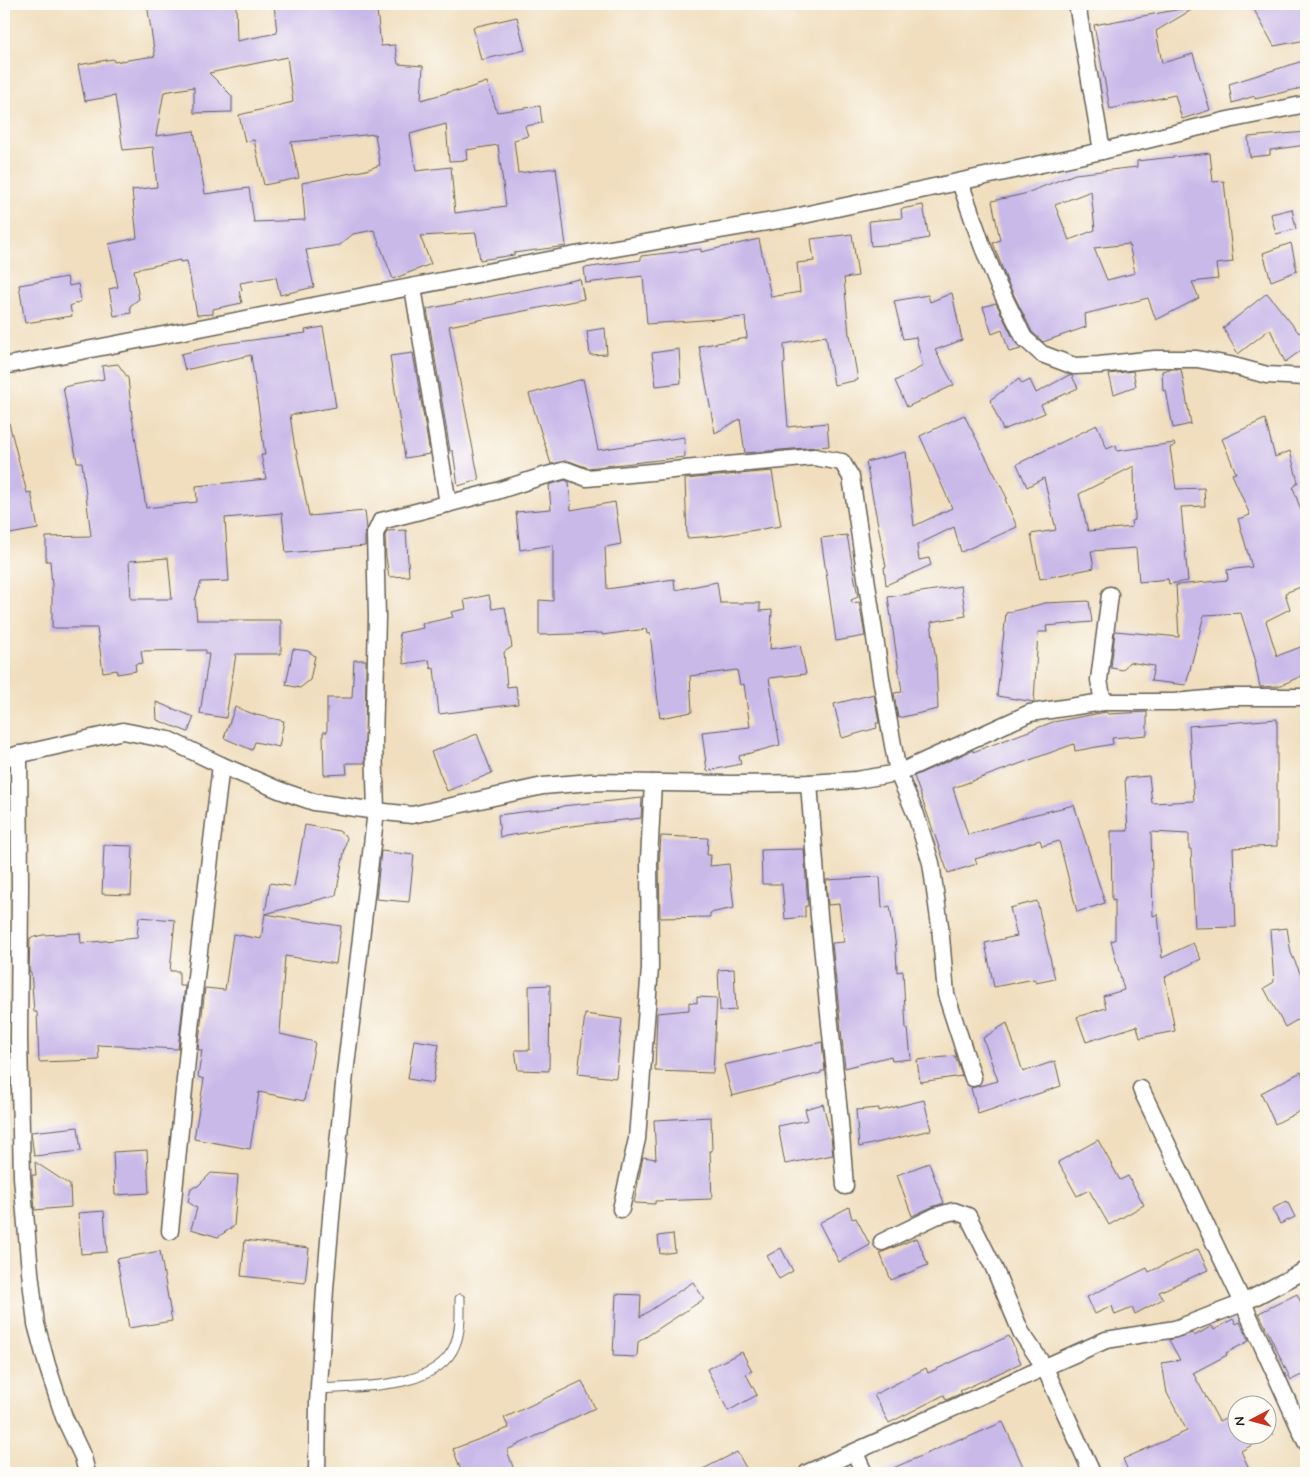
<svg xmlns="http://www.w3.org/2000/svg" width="1310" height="1477" viewBox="0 0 1310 1477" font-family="Mynerve,sans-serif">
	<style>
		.building { fill: #c9b9e9; fill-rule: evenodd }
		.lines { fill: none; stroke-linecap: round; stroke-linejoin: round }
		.service-casing { stroke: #666055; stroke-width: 11 }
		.minor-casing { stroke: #666055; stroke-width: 19 }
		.service { stroke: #fff; stroke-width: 9 }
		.minor { stroke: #fff; stroke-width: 16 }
	</style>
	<rect width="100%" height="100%" fill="#fdfcf7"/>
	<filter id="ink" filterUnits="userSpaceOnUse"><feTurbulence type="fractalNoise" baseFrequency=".02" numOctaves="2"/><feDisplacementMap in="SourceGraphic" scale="10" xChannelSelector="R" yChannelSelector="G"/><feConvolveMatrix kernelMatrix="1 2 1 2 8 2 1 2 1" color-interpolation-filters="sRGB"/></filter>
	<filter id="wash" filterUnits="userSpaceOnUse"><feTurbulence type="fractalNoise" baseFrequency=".0096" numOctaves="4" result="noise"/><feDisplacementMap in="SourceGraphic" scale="20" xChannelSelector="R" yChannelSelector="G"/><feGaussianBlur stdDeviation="1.12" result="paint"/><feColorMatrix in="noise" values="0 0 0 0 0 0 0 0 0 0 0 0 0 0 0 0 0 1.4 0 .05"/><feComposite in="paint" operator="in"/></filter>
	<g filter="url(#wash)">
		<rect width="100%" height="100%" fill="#f0debe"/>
		<g id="blocks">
			<g class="building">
				<path d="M 147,4 L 166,4 L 167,8 L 236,5 L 237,41 L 277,33 L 274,4 L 373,4 L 374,11 L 377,10 L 381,46 L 395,45 L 398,64 L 423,66 L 421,100 L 457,90 L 457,92 L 487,82 L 497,112 L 540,106 L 542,123 L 525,126 L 528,136 L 514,140 L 518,173 L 556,168 L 566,246 L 514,253 L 514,255 L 480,260 L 476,233 L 420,236 L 431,264 L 393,279 L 374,230 L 353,234 L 340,245 L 306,250 L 314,287 L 280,295 L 276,277 L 240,283 L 242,290 L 239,291 L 242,303 L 213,309 L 213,314 L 197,315 L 187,261 L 180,262 L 180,260 L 134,270 L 139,299 L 130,306 L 131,313 L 114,316 L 109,289 L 118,287 L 109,244 L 137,238 L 132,190 L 157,187 L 153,147 L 123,150 L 115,96 L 85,101 L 78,65 L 113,59 L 114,62 L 155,56 ZM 287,57 L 293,102 L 239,115 L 245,142 L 254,140 L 264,185 L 299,178 L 291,142 L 375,134 L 380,165 L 366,170 L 302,183 L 305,220 L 254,222 L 249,188 L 205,194 L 194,131 L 156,136 L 164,92 L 194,87 L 194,113 L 232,112 L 232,96 L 209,73 ZM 446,124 L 449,161 L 467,160 L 466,150 L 498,145 L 506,206 L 455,213 L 451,167 L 416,171 L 410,134 Z"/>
				<path d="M 1251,4 L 1306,4 L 1306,40 L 1274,46 Z"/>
				<path d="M 1192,7 L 1193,9 L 1156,31 L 1162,63 L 1193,54 L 1210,110 L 1182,119 L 1175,95 L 1110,109 L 1094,25 Z"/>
				<path d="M 517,17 L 525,50 L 481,60 L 473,27 Z"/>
				<path d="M 1306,60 L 1306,87 L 1255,99 L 1255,96 L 1232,103 L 1229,84 Z"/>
				<path d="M 1306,132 L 1306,145 L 1270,150 L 1270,155 L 1250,157 L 1248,137 Z"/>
				<path d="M 1210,153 L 1213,182 L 1224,181 L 1233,262 L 1216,264 L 1218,279 L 1192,282 L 1199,298 L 1156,320 L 1148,298 L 1085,314 L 1086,327 L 1043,342 L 1032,332 L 1007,281 L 993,243 L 1000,240 L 992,201 L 1024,194 L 1075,174 L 1137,167 L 1137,161 ZM 1091,191 L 1095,230 L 1069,240 L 1055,205 ZM 1129,244 L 1135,273 L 1107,280 L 1094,248 Z"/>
				<path d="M 923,205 L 929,238 L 896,244 L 871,246 L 869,221 L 902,218 L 901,209 Z"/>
				<path d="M 1292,209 L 1296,229 L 1276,234 L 1271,214 Z"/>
				<path d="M 852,234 L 858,276 L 844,278 L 849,335 L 850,335 L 858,380 L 834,385 L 826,336 L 784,344 L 785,363 L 783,364 L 788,427 L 827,423 L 829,446 L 745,453 L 740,419 L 715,433 L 699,346 L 747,338 L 745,317 L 647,324 L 643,276 L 586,283 L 584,268 L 641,260 L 641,256 L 701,249 L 701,252 L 759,239 L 771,297 L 800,292 L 797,263 L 814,261 L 811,239 Z"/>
				<path d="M 1291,243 L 1297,271 L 1271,281 L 1263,253 Z"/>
				<path d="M 67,277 L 69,286 L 78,284 L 81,301 L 70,306 L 72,316 L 25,323 L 19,285 Z"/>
				<path d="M 580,279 L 584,299 L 449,326 L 479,480 L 458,486 L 453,451 L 450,451 L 427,309 Z"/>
				<path d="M 952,293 L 962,340 L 935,350 L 954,385 L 907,407 L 895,381 L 923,366 L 916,337 L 903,339 L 894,301 L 928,295 L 930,302 Z"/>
				<path d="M 1267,293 L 1299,333 L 1306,327 L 1306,347 L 1285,362 L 1270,329 L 1238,354 L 1223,328 Z"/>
				<path d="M 996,303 L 1015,342 L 1021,349 L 1009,352 L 1002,330 L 992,334 L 983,307 Z"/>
				<path d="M 323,327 L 336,407 L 290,415 L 295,449 L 296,449 L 309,516 L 365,511 L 367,528 L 365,534 L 365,546 L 286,553 L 282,513 L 225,518 L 229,581 L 201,582 L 195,600 L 197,620 L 281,620 L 281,654 L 236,654 L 226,718 L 200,714 L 209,654 L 206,654 L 206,650 L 141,651 L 143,663 L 135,664 L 136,671 L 117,674 L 117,670 L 103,672 L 97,628 L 52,628 L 52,586 L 50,561 L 46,561 L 46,537 L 91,536 L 82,462 L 77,462 L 63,387 L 104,379 L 102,366 L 118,364 L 128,378 L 132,416 L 146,508 L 197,502 L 196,486 L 266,479 L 261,455 L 265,455 L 251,355 L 185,370 L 181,354 L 222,344 L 306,333 L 305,330 ZM 168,558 L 172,599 L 131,599 L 129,561 Z"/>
				<path d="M 605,328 L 607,354 L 590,355 L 587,331 Z"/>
				<path d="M 679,349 L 681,383 L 656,386 L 652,353 Z"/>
				<path d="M 413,353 L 430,454 L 405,458 L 390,356 Z"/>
				<path d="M 1170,369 L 1181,369 L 1191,424 L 1173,428 L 1166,390 L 1163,391 L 1162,371 Z"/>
				<path d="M 1133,371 L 1136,386 L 1114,394 L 1109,374 Z"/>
				<path d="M 1069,375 L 1072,376 L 1078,388 L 1041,405 L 1045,413 L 1003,430 L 990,400 L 1019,379 L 1022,384 L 1030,380 L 1036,393 Z"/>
				<path d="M 583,379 L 598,450 L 684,437 L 685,457 L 588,468 L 569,461 L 551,464 L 529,394 Z"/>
				<path d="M 964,415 L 1007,498 L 1005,499 L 1017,527 L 961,552 L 954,527 L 917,545 L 919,560 L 929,558 L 931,565 L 886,585 L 884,567 L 886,567 L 866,462 L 906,452 L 914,526 L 952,508 L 920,436 Z"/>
				<path d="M 1265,419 L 1275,457 L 1290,451 L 1298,482 L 1293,488 L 1306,524 L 1306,585 L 1285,593 L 1290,609 L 1266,621 L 1277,656 L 1306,645 L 1306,674 L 1279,686 L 1260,687 L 1255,663 L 1256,662 L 1241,613 L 1204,615 L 1186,685 L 1151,681 L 1154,666 L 1129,662 L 1123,670 L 1111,668 L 1115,631 L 1179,637 L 1176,585 L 1228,580 L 1227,570 L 1252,567 L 1238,519 L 1250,515 L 1232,474 L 1236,473 L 1222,439 Z"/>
				<path d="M 9,423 L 27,493 L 31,492 L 38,529 L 4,535 L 4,424 Z"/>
				<path d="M 1097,425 L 1107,449 L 1116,445 L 1117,451 L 1174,443 L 1175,445 L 1170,448 L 1176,489 L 1204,488 L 1205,506 L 1181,507 L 1188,581 L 1169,584 L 1168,579 L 1139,582 L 1136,548 L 1091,551 L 1094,568 L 1040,579 L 1031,534 L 1056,530 L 1044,478 L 1027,487 L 1017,464 ZM 1134,466 L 1135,520 L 1131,521 L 1132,527 L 1088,531 L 1079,494 Z"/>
				<path d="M 772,471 L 781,526 L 717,536 L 687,538 L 685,479 Z"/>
				<path d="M 565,480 L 569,482 L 571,510 L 615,502 L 621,544 L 605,547 L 607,589 L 674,579 L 675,590 L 717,582 L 720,603 L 760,603 L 760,611 L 772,610 L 770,649 L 800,645 L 806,674 L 769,678 L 780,745 L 739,756 L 741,764 L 707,771 L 702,732 L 750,727 L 744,684 L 740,685 L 737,670 L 690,676 L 692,712 L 660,718 L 650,633 L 647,634 L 646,629 L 602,635 L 602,633 L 539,635 L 539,600 L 553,601 L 553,545 L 520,550 L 516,512 L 551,509 L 549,485 Z"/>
				<path d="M 406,530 L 409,576 L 389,577 L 386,557 L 385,536 L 387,531 Z"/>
				<path d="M 847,535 L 858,597 L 851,600 L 852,603 L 859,602 L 865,636 L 836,641 L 821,538 Z"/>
				<path d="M 961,586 L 966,616 L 931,622 L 936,662 L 938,709 L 898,718 L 894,693 L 902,692 L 888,597 Z"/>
				<path d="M 489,595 L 492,609 L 505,607 L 512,647 L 504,652 L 507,687 L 516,686 L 518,704 L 439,714 L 434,668 L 431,669 L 429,660 L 404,664 L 399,633 L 423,628 L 422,624 L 453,617 L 451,612 L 466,609 L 464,600 Z"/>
				<path d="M 1089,601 L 1092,622 L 1046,626 L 1047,632 L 1038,632 L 1034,702 L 997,696 L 1006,613 L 1045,603 Z"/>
				<path d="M 293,649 L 308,651 L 315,656 L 310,680 L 300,688 L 286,685 Z"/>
				<path d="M 354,660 L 366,660 L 365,763 L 346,763 L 347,774 L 324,775 L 323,732 L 327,732 L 327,698 L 352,698 Z"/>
				<path d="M 874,694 L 879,723 L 876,723 L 877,728 L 842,738 L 834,704 Z"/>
				<path d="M 156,702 L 194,717 L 188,732 L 157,720 Z"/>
				<path d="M 235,707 L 256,715 L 284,721 L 279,747 L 255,742 L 252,750 L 224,738 Z"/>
				<path d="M 1106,712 L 1108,714 L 1147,712 L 1147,735 L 1112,738 L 1113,744 L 1075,751 L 1074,744 L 953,788 L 968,835 L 1028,816 L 1074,805 L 1105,903 L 1077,912 L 1059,841 L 1042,846 L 1040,840 L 975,859 L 977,864 L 948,873 L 914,776 L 973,750 L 973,752 L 1053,722 Z"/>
				<path d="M 1277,719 L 1277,846 L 1233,848 L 1236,927 L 1195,928 L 1191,849 L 1189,849 L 1189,834 L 1151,832 L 1153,916 L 1158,914 L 1162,958 L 1193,943 L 1201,959 L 1165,977 L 1175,1031 L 1140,1038 L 1137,1026 L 1086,1042 L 1077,1017 L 1106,1008 L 1103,996 L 1124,990 L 1111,941 L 1115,940 L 1115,899 L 1112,900 L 1111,831 L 1128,831 L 1125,778 L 1149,776 L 1152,803 L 1194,801 L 1189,726 Z"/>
				<path d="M 477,734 L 492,773 L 447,791 L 431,752 Z"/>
				<path d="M 642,798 L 641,818 L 555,828 L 500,837 L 498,815 L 562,807 L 562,806 Z"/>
				<path d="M 305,825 L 339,831 L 347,837 L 336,895 L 265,914 L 270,883 L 294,887 Z"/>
				<path d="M 661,836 L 708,838 L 707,855 L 711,855 L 710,866 L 729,864 L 734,908 L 710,913 L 710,917 L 660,918 L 659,864 Z"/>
				<path d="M 104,845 L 133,846 L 131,895 L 102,894 Z"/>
				<path d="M 804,849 L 808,906 L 805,906 L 805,917 L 785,919 L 782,884 L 762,884 L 761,850 Z"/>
				<path d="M 381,851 L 414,855 L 409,902 L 376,899 Z"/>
				<path d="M 880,877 L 882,908 L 890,906 L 896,948 L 897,972 L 903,971 L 906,1029 L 908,1029 L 911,1059 L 892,1061 L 891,1056 L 845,1068 L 832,943 L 844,942 L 839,904 L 828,905 L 826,880 Z"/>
				<path d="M 1037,901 L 1055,979 L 1036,983 L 1034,979 L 994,987 L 985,943 L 1017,936 L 1010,908 Z"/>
				<path d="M 265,914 L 341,926 L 336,964 L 285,956 L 280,1034 L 315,1042 L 304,1101 L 259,1092 L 250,1149 L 194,1139 L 204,1079 L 198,1077 L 202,1050 L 198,1050 L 205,988 L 225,990 L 233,934 L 261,939 Z"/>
				<path d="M 139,917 L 175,920 L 170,971 L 179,971 L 179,986 L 185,986 L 178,1049 L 98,1045 L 99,1060 L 39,1062 L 37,1012 L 34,1012 L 31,972 L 29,972 L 30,938 L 43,935 L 80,933 L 81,943 L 137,938 Z"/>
				<path d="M 1287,928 L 1291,953 L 1306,986 L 1306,1015 L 1285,1027 L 1264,988 L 1274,982 L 1270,930 Z"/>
				<path d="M 734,969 L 736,1010 L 720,1011 L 718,970 Z"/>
				<path d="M 550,985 L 549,1071 L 518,1070 L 515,1050 L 530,1050 L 529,986 Z"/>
				<path d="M 697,997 L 717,998 L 713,1073 L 655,1071 L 657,1013 L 689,1010 L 689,1002 L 697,1003 Z"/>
				<path d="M 585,1014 L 622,1019 L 616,1078 L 578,1074 Z"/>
				<path d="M 1007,1023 L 1023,1072 L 1055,1061 L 1061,1086 L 978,1114 L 971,1088 L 998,1081 L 983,1038 Z"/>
				<path d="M 414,1040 L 439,1044 L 433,1083 L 408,1079 Z"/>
				<path d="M 822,1042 L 825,1071 L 821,1071 L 821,1073 L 732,1096 L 724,1065 Z"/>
				<path d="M 955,1056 L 962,1076 L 920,1082 L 917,1060 Z"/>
				<path d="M 1301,1072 L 1306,1083 L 1306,1108 L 1275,1124 L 1261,1093 Z"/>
				<path d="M 924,1100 L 931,1130 L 859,1147 L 856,1110 L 879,1108 L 879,1111 Z"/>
				<path d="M 823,1104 L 831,1137 L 833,1155 L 785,1164 L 778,1126 L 808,1120 L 805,1109 Z"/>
				<path d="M 711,1117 L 712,1151 L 710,1151 L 712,1199 L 655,1201 L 655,1204 L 634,1203 L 643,1157 L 656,1159 L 654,1120 Z"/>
				<path d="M 78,1127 L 81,1151 L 34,1156 L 31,1132 Z"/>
				<path d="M 1098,1140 L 1120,1180 L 1128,1176 L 1144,1205 L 1109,1225 L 1089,1190 L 1077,1196 L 1058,1162 Z"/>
				<path d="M 147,1150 L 149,1193 L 115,1195 L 113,1152 Z"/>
				<path d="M 35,1162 L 70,1185 L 71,1207 L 35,1210 L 32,1175 L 36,1175 Z"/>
				<path d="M 929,1163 L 944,1203 L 932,1207 L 912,1216 L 897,1175 Z"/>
				<path d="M 211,1173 L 238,1175 L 234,1226 L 218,1237 L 191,1229 L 197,1208 L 188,1202 L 191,1188 L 198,1186 Z"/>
				<path d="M 1287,1201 L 1295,1217 L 1280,1224 L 1272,1209 Z"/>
				<path d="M 849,1207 L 852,1219 L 856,1218 L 870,1245 L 839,1262 L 819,1223 Z"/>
				<path d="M 104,1211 L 107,1252 L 81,1254 L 78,1213 Z"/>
				<path d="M 673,1234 L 675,1252 L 660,1254 L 658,1236 Z"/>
				<path d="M 917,1238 L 928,1265 L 891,1280 L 880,1253 Z"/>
				<path d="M 245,1240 L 309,1248 L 305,1283 L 241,1276 Z"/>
				<path d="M 781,1248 L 793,1271 L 779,1279 L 767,1256 Z"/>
				<path d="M 1198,1249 L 1208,1270 L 1159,1292 L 1163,1299 L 1135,1314 L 1132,1308 L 1115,1315 L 1112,1306 L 1095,1314 L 1087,1297 L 1147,1268 L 1149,1272 Z"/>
				<path d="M 160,1251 L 172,1321 L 129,1328 L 117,1259 Z"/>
				<path d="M 693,1282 L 704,1299 L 638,1342 L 637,1357 L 613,1356 L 616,1294 L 641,1295 L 640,1317 Z"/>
				<path d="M 1297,1294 L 1306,1313 L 1306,1373 L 1291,1380 L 1259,1313 Z"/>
				<path d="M 1233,1319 L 1236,1324 L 1240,1322 L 1249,1341 L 1226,1353 L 1227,1355 L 1193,1373 L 1219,1421 L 1238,1412 L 1238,1434 L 1268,1434 L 1268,1423 L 1273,1434 L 1241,1451 L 1251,1473 L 1129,1473 L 1123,1459 L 1187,1431 L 1167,1393 L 1162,1363 L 1180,1360 L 1169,1340 L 1192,1333 L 1194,1336 L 1212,1326 L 1214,1330 Z"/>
				<path d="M 1009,1336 L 1021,1363 L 960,1391 L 962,1393 L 946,1400 L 944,1395 L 889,1423 L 874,1395 L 926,1368 L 928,1373 Z"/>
				<path d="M 742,1352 L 752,1371 L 746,1374 L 757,1395 L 728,1411 L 707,1369 Z"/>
				<path d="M 582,1381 L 595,1408 L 507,1450 L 515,1473 L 462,1473 L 453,1449 L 509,1428 L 504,1418 Z"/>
				<path d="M 1003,1422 L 1026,1473 L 882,1473 L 962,1438 L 962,1440 Z"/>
				<path d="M 737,1452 L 749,1473 L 695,1473 Z"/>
			</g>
		</g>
	</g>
	<g filter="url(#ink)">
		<use href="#blocks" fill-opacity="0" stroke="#666055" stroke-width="1"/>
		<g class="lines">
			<defs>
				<path id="service" d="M 319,1389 C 359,1386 437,1390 455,1345 C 461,1330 460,1314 460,1299"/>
				<g id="minor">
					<path d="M 1077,4 L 1102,151"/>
					<path d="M 960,182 L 982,245 L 998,285 L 1024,338 L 1042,354 L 1074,366 L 1099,365 L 1155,359 L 1197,359 L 1230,365 L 1267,375 L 1306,377"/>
					<path d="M 413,287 L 448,504"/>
					<path d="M 4,366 L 575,255 L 790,218 L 1102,151 L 1228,120 L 1306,104"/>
					<path d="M 1103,702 L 1099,680 L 1110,595"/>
					<path d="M 19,754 L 20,884 L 19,1040 L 22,1177 L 30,1272 L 36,1324 L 47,1365 L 64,1417 L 83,1457 L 87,1473"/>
					<path d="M 4,758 L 123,731 L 169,740 L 221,765 L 279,790 L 314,802 L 376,811 L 412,815 L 543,786 L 591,782 L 733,784 L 809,783 L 856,780 L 898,773 L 1030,713 L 1103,702 L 1174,702 L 1229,697 L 1306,697"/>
					<path d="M 809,783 L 819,916 L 840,1122 L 845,1186"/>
					<path d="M 1141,1089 L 1243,1303 L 1306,1442"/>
					<path d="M 621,1209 L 637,1139 L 650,968 L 649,860 L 653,783"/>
					<path d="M 170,1231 L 191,1019 L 221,765"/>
					<path d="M 882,1242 L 936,1216 L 954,1211 L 968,1216 L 994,1268 L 1021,1332 L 1045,1368 L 1092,1473"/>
					<path d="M 855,1453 L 864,1473"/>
					<path d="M 317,1473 L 318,1403 L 325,1289 L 333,1194 L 345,1074 L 376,811 L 374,743 L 377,617 L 375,534 L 381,521 L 497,491 L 540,477 L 566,470 L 587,478 L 814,457 L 842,462 L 851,477 L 881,678 L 898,773 L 916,815 L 931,863 L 940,926 L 946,994 L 973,1078"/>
					<path d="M 807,1473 L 1106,1340 L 1175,1329 L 1243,1303 L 1306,1270"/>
				</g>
			</defs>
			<use href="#service" class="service-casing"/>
			<use href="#minor" class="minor-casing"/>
			<use href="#service" class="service"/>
			<use href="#minor" class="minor"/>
		</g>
	</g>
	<rect width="1310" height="1477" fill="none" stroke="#fdfcf7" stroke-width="20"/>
	<g transform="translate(1252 1420) rotate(264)"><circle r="24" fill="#fdfcf7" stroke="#a3a29f"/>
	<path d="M0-4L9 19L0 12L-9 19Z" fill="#c8321e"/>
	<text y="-8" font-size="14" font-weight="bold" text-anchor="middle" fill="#1c1c1c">N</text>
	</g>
</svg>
